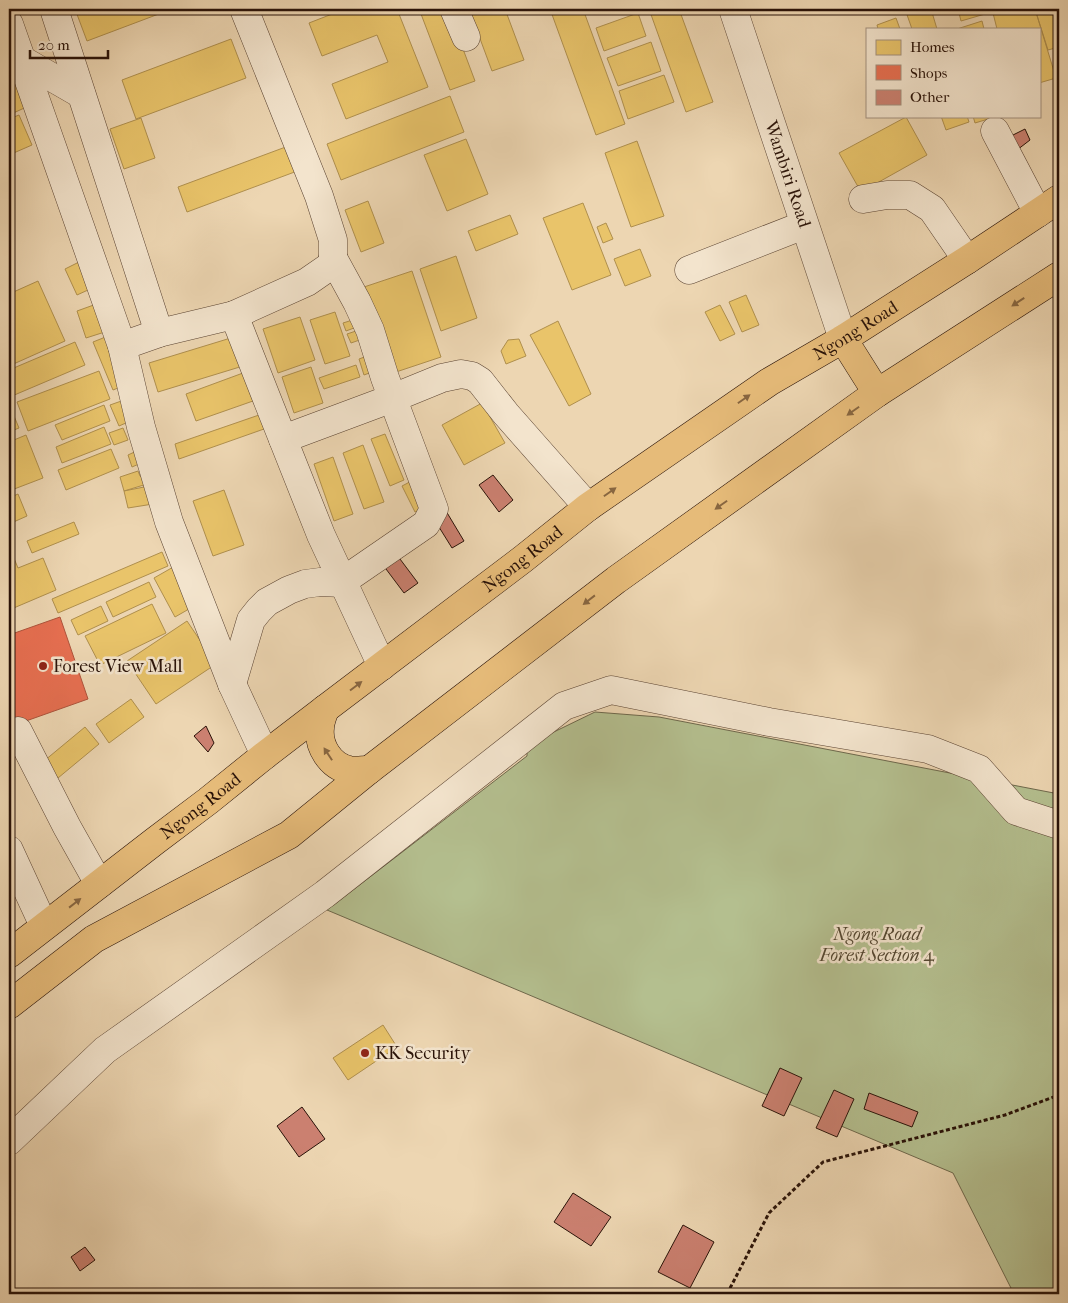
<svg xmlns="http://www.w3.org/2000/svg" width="1068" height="1303" font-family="'IM FELL French Canon',serif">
	<rect width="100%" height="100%" fill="#edd6b2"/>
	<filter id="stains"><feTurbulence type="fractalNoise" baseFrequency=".004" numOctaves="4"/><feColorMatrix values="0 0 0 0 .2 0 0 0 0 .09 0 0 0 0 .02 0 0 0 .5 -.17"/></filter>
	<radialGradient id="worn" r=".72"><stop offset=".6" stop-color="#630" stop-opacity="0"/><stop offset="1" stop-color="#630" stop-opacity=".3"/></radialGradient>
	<path fill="#b4bf8f" stroke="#6e684c" d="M595,712L659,717L1059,794V1294H1014L953,1173L327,910L527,756V745Z"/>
	<path fill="#e9c46a" stroke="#af8f4d" d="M75,9H172L87,41Z
		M345,9H397L428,87L346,119L332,84L388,62L377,35L322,56L309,23Z
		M434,9H448L475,81L450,90L421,14Z
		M469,9H505L524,60L492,71Z
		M550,9H583L625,124L596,135Z
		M649,9H679L713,102L686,112Z
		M905,9H931L937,29H912Z
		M958,9H983L985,14L961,21Z
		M992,9H1035L1056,78L1039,83V29H997Z
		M1035,9H1058L1059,47L1048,50Z
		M638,13L646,36L604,51L596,28Z
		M896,18L900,29H878L877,25Z
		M982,21L984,29H957Z
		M231,39L246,78L136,119L122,80Z
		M651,42L661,71L618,86L607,58Z
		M664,75L674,102L628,119L619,91Z
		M20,76L33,104L9,115V81Z
		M450,96L464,132L341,180L327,144Z
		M19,115L32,145L9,155V119Z
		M941,116H967L969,122L946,130Z
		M973,116H998L975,123Z
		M906,117L927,155L861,192L839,153Z
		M141,118L155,158L124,169L110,129Z
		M466,139L488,194L447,211L424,155Z
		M637,141L664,216L631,227L605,153Z
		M291,145L300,170L187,212L178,187Z
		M368,201L384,243L361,252L345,210Z
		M583,203L611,275L572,290L543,218Z
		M510,215L518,234L476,251L468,231Z
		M606,223L613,239L603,243L597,227Z
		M640,249L651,276L625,286L614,259Z
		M456,256L477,318L441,331L420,269Z
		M87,258L99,285L77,295L65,269Z
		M412,271L441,357L387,375L358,289Z
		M38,281L65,341L9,366V294Z
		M746,295L759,325L742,332L729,302Z
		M102,302L111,330L86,338L77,311Z
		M720,305L735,334L720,341L705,312Z
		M335,312L350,356L325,364L310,320Z
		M300,317L315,360L278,373L263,329Z
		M359,318L362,325L346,331L343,323Z
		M558,321L591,394L569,406L530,335Z
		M365,328L368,337L351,343L347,334Z
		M108,336L128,384L113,390L93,342Z
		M234,337L243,366L158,392L149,363Z
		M519,339L526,356L506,364L501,351L508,340Z
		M75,342L85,365L12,396L9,388V370Z
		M375,353L380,369L364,375L359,359Z
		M356,365L360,377L324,389L319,378Z
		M311,367L323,403L294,413L282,377Z
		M99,371L110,399L28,431L17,402Z
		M243,373L253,401L196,421L186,394Z
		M127,399L135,419L119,426L110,405Z
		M482,403L505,443L464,465L442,425Z
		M9,404L19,428L9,432Z
		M104,405L110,421L62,440L55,425Z
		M259,415L264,429L179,459L175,444Z
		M104,427L111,444L62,463L56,447Z
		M123,428L128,440L114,445L109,433Z
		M385,434L404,480L390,486L371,439Z
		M26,435L43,478L9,491V442Z
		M363,445L384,502L364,509L343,453Z
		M143,448L148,460L132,467L128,455Z
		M111,449L119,468L66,490L58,470Z
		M333,457L353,514L334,521L314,464Z
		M138,471L140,476L146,479L147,484L124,491L120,477Z
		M427,473L439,500L415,512L402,486Z
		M149,486L153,504L128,508L124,491Z
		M224,490L244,545L213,556L193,501Z
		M18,494L27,516L9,524V498Z
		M74,522L79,534L32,553L27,541Z
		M9,546L18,568L43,558L56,590L9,610Z
		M162,552L168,566L58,613L52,599Z
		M175,566L196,605L175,617L154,578Z
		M149,582L156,597L113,617L106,602Z
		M152,604L166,633L100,665L85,636Z
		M101,606L108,621L78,635L71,620Z
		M187,621L216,664L156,704L127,661Z
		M131,699L144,717L109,743L96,724Z
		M85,727L99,744L58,778L44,761Z
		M383,1025L397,1047L348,1080L333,1058Z"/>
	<path fill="#e76f51" stroke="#ae533b" d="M60,617L88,699L9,727V635Z"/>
	<path fill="#cb8070" stroke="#291208" d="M1025,129L1030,140L1017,150L1007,138Z
		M493,475L513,500L499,512L479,485Z
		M446,511L464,541L452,548L434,519Z
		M394,551L418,583L404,593L380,561Z
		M206,726L214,743L208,752L194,736Z
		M780,1068L802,1078L784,1116L762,1106Z
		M834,1090L854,1099L837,1137L816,1128Z
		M869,1093L918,1112L912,1127L864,1109Z
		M302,1107L325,1139L299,1157L277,1126Z
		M573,1193L611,1217L591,1246L554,1222Z
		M683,1225L714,1242L690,1288L658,1272Z
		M85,1247L95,1260L80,1271L71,1257Z"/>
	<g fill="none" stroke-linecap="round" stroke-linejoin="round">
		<defs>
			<g id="minor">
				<path d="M54,9L159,333"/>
				<path d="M454,9L466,37"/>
				<path id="s1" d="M733,9L843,339"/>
				<path d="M9,24L122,346L141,427L169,522L232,684L265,755"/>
				<path d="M22,60L81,94"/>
				<path d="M995,131L1038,213"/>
				<path d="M863,199L887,195H910L932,209L967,260"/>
				<path d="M333,258L357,302L370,330L385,378L434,509L426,524L343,581"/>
				<path d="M689,270L804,225"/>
				<path d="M234,315L307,282L333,264V240L319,196L244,9"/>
				<path d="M122,346L159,333L234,315L265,394L321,535L382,666"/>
				<path d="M283,439L393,398L442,378L461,374L472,376L480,381L506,414L588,507"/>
				<path d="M232,684L251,620L259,610L267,602L289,590L305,584L320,582L343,583"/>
				<path d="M18,731L67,827L99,884"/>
				<path d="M9,850L44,926"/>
				<path d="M9,1141L105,1050L325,894L564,706L611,690L769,722L928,749L979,769L1016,811L1059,825"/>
			</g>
			<g id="major">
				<path d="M843,339L877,393"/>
				<path d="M325,709C323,715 320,722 320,728C318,746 330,766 349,770C355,771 362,770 369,770"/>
				<path id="s2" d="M9,954L155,841L208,801L265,755L325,709L523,559L588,507L769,382L843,339L967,260L1059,199"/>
				<path d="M9,1005L94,939L289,835L369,770L616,580L877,393L1059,276"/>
			</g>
		</defs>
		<use href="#minor" stroke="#5a4332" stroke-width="29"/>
		<use href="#major" stroke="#291208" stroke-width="29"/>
		<path stroke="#291208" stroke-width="3" stroke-dasharray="4 2.5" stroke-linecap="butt" d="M727,1294L769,1213L823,1162L1005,1115L1059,1095"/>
		<use href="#minor" stroke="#f3e4cd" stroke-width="28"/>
		<use href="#major" stroke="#e6bb79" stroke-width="28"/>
	</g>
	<defs><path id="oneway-solid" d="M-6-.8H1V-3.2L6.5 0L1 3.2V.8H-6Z" transform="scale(1.25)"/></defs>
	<g fill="#886640">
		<use href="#oneway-solid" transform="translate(1018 302) rotate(147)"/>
		<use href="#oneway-solid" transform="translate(744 399) rotate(-35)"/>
		<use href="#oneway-solid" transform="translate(853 411) rotate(145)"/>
		<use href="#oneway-solid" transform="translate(610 492) rotate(-35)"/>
		<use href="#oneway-solid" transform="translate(721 505) rotate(145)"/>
		<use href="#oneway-solid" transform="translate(589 600) rotate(142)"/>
		<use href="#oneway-solid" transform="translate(356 686) rotate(-37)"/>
		<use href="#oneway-solid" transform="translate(328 754) rotate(-123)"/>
		<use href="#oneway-solid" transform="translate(75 903) rotate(-38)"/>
	</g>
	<g fill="#8f2418" stroke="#f3e4cd" stroke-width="2">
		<circle cx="43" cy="666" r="5"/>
		<circle cx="365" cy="1053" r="5"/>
	</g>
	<g text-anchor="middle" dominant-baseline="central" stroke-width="5" stroke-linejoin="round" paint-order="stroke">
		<g font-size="18" fill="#291208" stroke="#f3e4cd">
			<text stroke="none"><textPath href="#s1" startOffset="174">Wambiri Road</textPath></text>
			<text stroke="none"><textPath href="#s2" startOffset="1052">Ngong Road</textPath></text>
			<text stroke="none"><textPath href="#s2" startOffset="648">Ngong Road</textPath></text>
			<text stroke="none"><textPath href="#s2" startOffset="242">Ngong Road</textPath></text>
		</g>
		<g font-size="18" fill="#291208" stroke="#f3e4cd" text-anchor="start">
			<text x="53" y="666">Forest View Mall</text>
			<text x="375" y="1053">KK Security</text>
		</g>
		<g font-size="18" font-style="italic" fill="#534630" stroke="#f3e4cd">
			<text x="877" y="934">Ngong Road<tspan x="877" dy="21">Forest Section 4</tspan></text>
		</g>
	</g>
	<rect width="1068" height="1303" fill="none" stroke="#edd6b2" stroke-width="30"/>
	<rect x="10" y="10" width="1048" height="1283" fill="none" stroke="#291208" stroke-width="2.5"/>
	<rect x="15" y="15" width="1038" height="1273" fill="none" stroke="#291208"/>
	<rect x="866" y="28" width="175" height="90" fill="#f3e4cd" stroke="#a2907e"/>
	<rect x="876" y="40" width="25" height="15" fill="#e9c46a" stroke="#a2907e"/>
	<text x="910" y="52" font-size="15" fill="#291208">Homes</text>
	<rect x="876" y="65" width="25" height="15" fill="#e76f51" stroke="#a2907e"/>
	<text x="910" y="78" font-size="15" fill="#291208">Shops</text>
	<rect x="876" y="90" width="25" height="15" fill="#cb8070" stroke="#a2907e"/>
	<text x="910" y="102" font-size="15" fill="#291208">Other</text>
	<path d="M30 50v8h78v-8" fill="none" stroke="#291208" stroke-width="2.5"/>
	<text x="38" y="50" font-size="15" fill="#291208" stroke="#f3e4cd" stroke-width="4" paint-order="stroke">20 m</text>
	<rect width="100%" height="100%" filter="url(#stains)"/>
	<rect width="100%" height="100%" fill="url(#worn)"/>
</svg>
